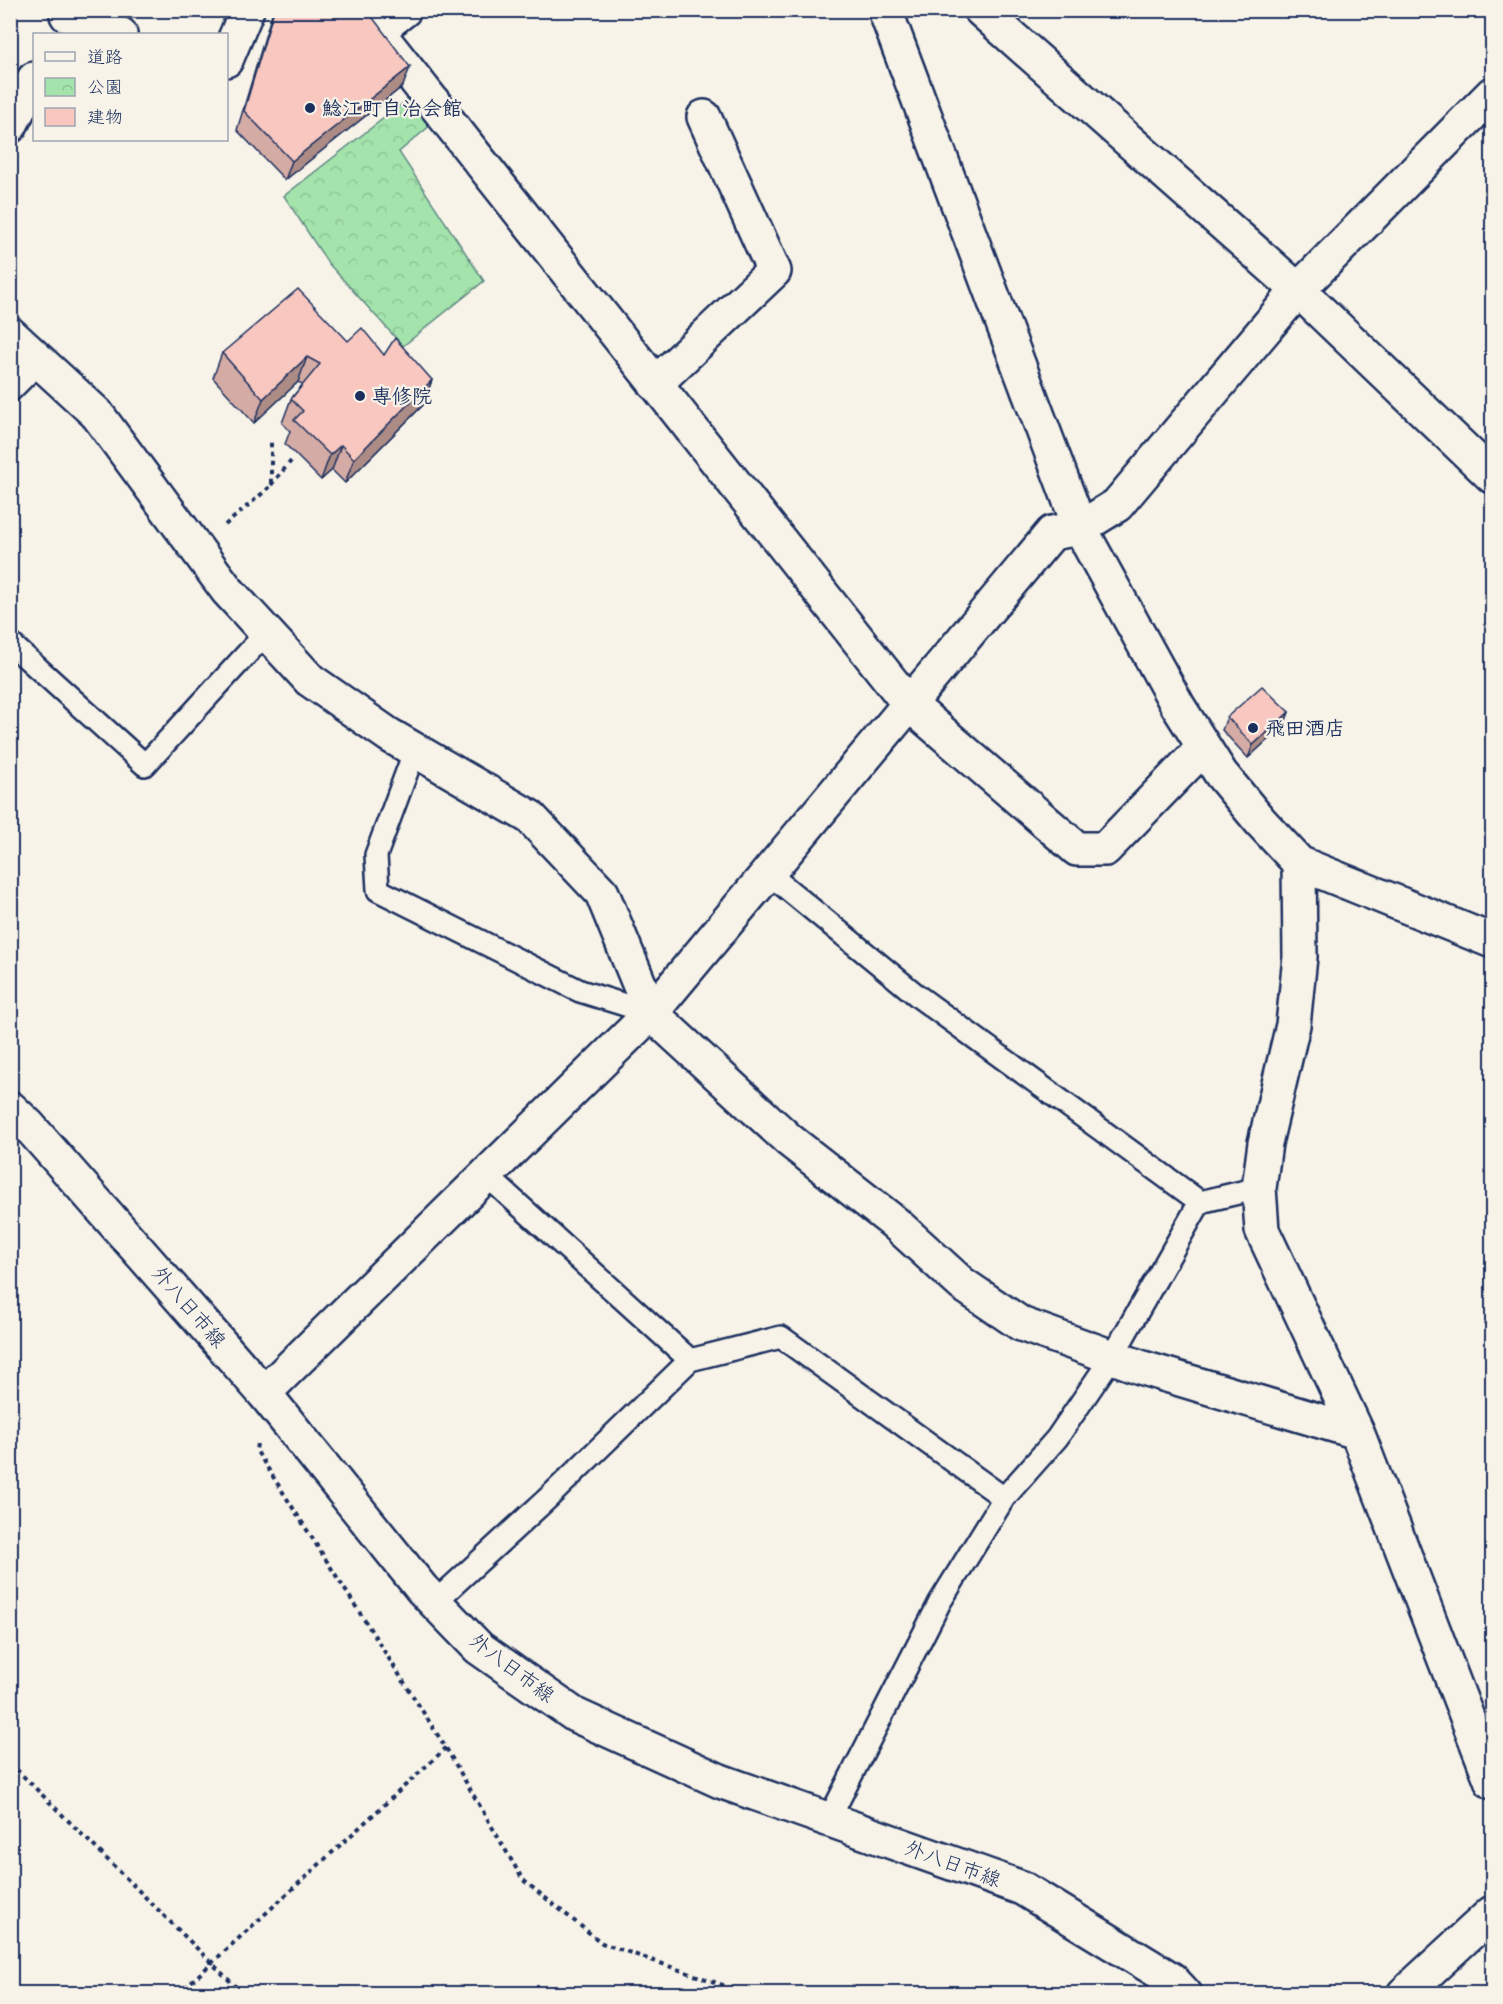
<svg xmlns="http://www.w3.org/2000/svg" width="1503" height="2004" font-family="'Comic Neue','Klee One',sans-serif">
	<defs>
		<pattern id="park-crowns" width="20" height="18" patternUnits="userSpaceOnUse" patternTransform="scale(1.5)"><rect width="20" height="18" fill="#a4e3ab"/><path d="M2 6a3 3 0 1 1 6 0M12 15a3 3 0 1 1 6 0" fill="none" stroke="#8dc396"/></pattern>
	</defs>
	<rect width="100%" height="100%" fill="#f7f3e8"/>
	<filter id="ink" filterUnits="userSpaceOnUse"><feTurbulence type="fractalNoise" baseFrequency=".0167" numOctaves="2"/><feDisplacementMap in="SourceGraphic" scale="12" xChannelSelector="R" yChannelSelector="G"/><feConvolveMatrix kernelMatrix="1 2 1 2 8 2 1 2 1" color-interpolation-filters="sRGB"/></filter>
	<g filter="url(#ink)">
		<path fill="url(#park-crowns)" stroke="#608984" stroke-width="1.5" d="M407,100L432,124L399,152L484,281L403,346L328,263L284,196Z"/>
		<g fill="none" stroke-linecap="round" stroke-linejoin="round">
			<defs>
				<path id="lane" d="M10,391L40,361
					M10,643L145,765L266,633
					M415,750L376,855L378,890L580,991L651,1013
					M768,873L919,997L1200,1202
					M486,1175L690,1360L781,1337L1004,1498
					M435,1602L548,1498L690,1360
					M829,1819L940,1602L1004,1498L1057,1438L1112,1357L1200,1202L1259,1188"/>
				<path id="street" d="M354,10L365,16L909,704L1077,849H1105L1204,747
					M885,10L1080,528L1178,706L1221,774L1260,821L1299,863L1492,941
					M981,10L1298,290L1492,476
					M67,15L120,34
					M377,31L404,10
					M226,60L247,10
					M10,126L34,79
					M10,334L97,414L227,590L310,680L389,735L530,817L602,893L651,1013L789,1140L895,1223L962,1284L1021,1324L1143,1368L1357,1432
					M655,384L774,271L704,117
					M1299,863L1300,957L1293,1025L1265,1143L1259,1188L1262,1230L1357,1432L1492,1782
					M264,1393L651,1013L1052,533L1080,528L1117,505L1298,290L1492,94
					M1404,1994L1492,1913"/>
				<path id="secondary" d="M10,1108L28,1125L264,1393L422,1589L479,1648L575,1715L720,1781L1022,1888L1171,1979L1185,1994"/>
			</defs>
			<use href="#lane" stroke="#1b2f5e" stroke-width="26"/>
			<use href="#street" stroke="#1b2f5e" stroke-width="38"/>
			<use href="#secondary" stroke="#1b2f5e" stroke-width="38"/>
			<path stroke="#1b2f5e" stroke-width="4" stroke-dasharray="4.5 4.5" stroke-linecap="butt" d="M271,485L291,461
				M225,525L271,486V439
				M257,1444L256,1450L446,1748L523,1880L602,1943L749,1994
				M10,1763L243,1994
				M178,1994L446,1748"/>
			<use href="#lane" stroke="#f7f3e8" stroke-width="21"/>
			<use href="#street" stroke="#f7f3e8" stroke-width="33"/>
			<use href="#secondary" stroke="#f7f3e8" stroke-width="33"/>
		</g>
		<path fill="#d5aca5" stroke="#1b2f5e" stroke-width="1.5" d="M273,10H367L403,86L285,180L237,130Z
			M348,341L384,355L432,380L423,405L345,483L332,470L321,480L285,444L290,431L282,423L291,399L303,384L298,382L254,423L213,378L222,353Z
			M1289,712L1284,725L1248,758L1222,730L1227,717Z"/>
		<path fill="#ae8c86" stroke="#1b2f5e" stroke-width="1.5" d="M410,67L403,86L285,180L292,161Z
			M307,357L298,382L254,423L263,399Z
			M432,380L423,405L345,483L354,459Z
			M341,445L332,470L321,480L330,455Z
			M1289,712L1284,725L1248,758L1253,745Z"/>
		<path fill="#f8c8c0" stroke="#1b2f5e" stroke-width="1.5" d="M274,10H367L410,67L292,161L244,111Z
			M298,289L348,341L362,328L384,355L395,338L432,380L354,459L341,445L330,455L294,420L303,411L291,399L320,364L307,357L263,399L222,353Z
			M1262,686L1289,712L1253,745L1227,717Z"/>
	</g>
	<g fill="#1b2f5e" stroke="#f7f3e8" stroke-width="2">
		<circle cx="310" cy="108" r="6"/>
		<circle cx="360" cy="396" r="6"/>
		<circle cx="1253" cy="728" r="6"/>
	</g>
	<g text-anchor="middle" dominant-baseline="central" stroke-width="4.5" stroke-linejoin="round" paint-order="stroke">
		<g font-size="20" font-weight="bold" fill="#1b2f5e" stroke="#f7f3e8" text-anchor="start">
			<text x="322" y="108">鯰江町自治会館</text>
			<text x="372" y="396">専修院</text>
			<text x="1265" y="728">飛田酒店</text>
		</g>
		<g font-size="20" fill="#1b2f5e" stroke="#f7f3e8">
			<text transform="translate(189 1307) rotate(49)">外八日市線</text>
			<text transform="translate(512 1668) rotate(37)">外八日市線</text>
			<text transform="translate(953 1864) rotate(20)">外八日市線</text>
		</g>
	</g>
	<rect width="1503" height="2004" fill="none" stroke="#f7f3e8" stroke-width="36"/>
	<rect x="18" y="18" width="1467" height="1968" fill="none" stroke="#1b2f5e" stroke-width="2" filter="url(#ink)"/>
	<rect x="33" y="33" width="195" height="108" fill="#f7f3e8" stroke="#9fa5b1" stroke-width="1.5"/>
	<rect x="45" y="52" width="30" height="9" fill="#f7f3e8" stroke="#9fa5b1" stroke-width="1.5"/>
	<text x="87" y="63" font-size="18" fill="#1b2f5e">道路</text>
	<rect x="45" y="78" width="30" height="18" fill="url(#park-crowns)" stroke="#9fa5b1" stroke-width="1.5"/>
	<text x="87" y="93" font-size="18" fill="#1b2f5e">公園</text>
	<rect x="45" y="108" width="30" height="18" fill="#f8c8c0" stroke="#9fa5b1" stroke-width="1.5"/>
	<text x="87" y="123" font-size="18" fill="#1b2f5e">建物</text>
</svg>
